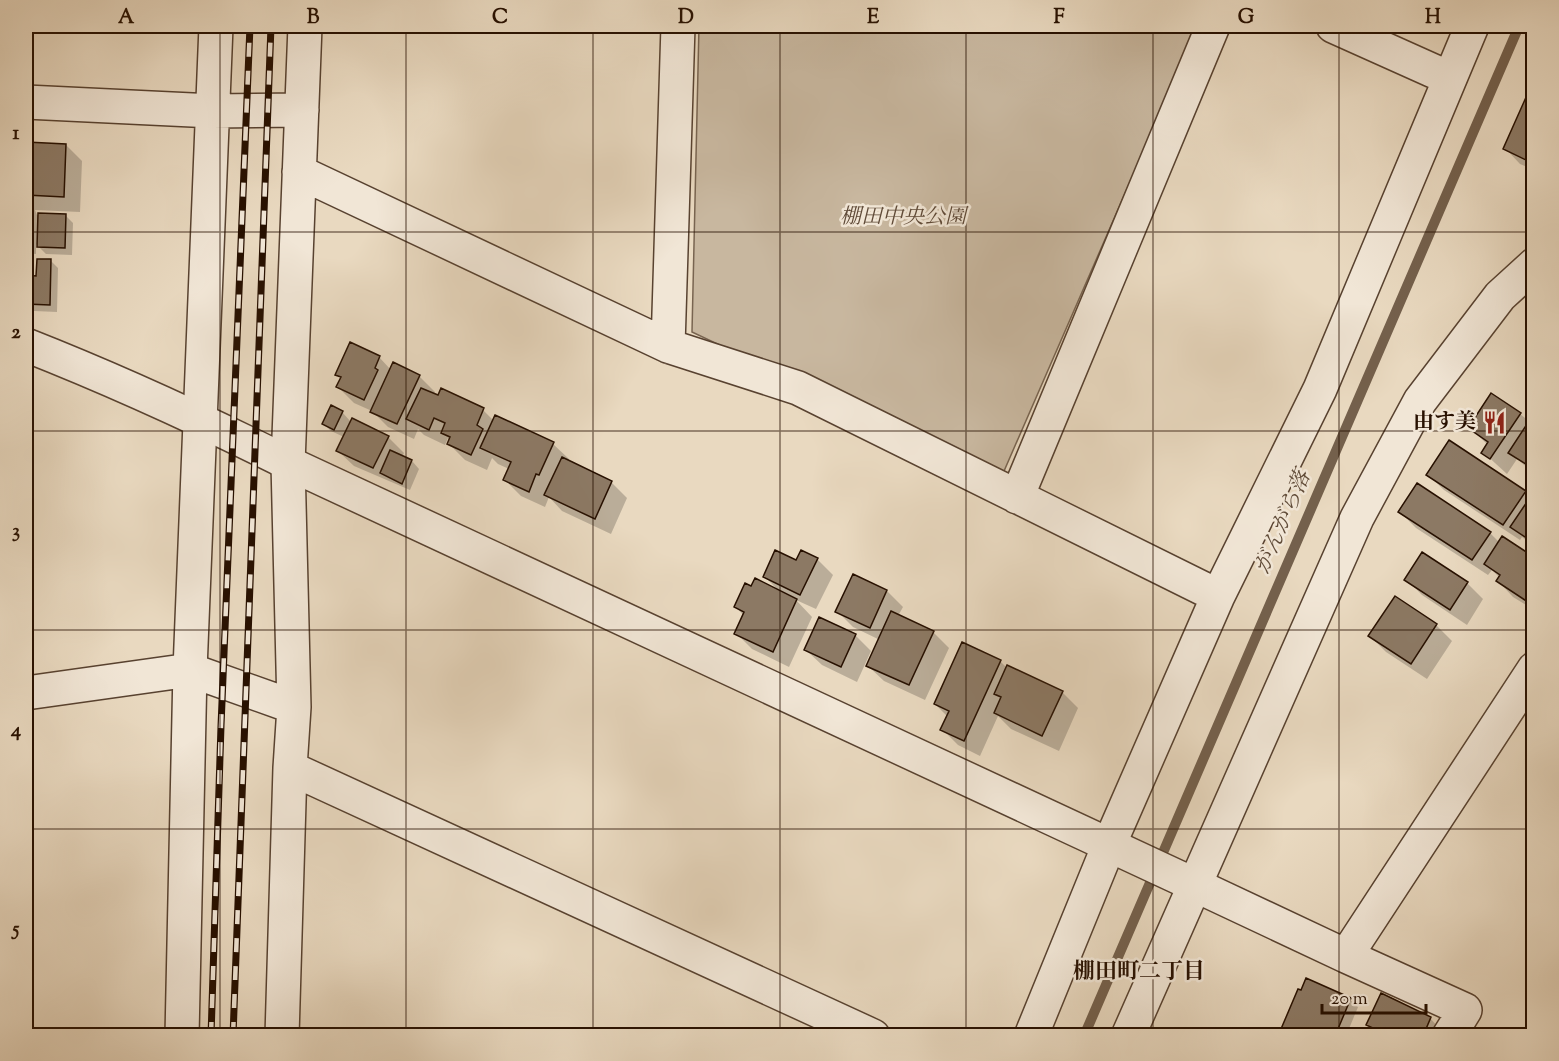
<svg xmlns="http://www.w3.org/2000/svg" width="1559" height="1061" font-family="'Sorts Mill Goudy','Noto Serif JP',serif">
	<rect width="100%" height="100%" fill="#e9d9c0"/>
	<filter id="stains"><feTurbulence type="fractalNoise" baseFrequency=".00333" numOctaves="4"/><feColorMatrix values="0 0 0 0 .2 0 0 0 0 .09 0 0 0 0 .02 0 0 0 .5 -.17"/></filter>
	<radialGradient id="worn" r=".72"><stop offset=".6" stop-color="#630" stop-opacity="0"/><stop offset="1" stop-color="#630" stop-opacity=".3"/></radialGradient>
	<path fill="#c8b79f" stroke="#786450" stroke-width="1.5" d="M699,26H1198L1001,478L692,332Z"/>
	<path fill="#0003" d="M1534,99V170L1520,164L1505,148Z
		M26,143L66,145L82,161L80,212L35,210L37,215H65L73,223L72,255L46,254L36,244V254L26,253Z
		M51,261L58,268L57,312L34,311L26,304L38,277Z
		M379,357L391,370L419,376L435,392L434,395L483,410L494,421L553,444L569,459L568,462L611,482L627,498L611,534L562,511L549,497L545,507L521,496L505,480L509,469L498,464L492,458L487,470L465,460L449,444L450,441L448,438L445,445L424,435L418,429L414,439L388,427L372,411L354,403L338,387L342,379L337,374Z
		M342,412L351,422L388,437L404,453L402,457L412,461L419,469L410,490L354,466L338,451L344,437L331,431L324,424Z
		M1520,414L1534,425V473L1517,459L1507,474L1483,452L1488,445L1470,428Z
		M1428,475L1525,492L1531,498L1534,495V547L1522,537L1520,540L1444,490Z
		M1400,512L1490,533L1500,543L1534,559V610L1513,597L1498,581L1500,578L1492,570L1488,575L1416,528Z
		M801,552L817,559L833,575L816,609L796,600L812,617L789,667L752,649L736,633L744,616L736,607L752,588L779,591L765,577L797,562Z
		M1423,554L1467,583L1483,599L1467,625L1422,595L1406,579Z
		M853,576L887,591L903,607L898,616L933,632L949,648L925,700L884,681L868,666L880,640L853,627L837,611Z
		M1436,625L1452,641L1427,679L1386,652L1370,636Z
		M855,635L871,651L857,682L822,665L806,650Z
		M1000,661L1007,668L1062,692L1078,708L1059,751L1011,729L998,716L980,756L958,745L942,729L948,717L935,704Z
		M1350,1000L1358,1007L1346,1036H1279Z
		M1430,1018L1446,1036H1379L1368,1024Z"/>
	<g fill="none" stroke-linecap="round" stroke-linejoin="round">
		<path stroke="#74604c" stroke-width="10" d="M1084,1036L1519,26"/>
	</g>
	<path fill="#8c7964" stroke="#271000" stroke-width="1.5" d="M1527,95L1534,97V144L1526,160L1503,149Z
		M26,142L66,144L64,197L26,195Z
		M26,204H30L29,247L26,246Z
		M38,213L66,214L65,248L37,247Z
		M37,259H51L50,305L26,304V275L36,276Z
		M350,342L380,356L375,368L378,370L364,400L336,387L341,377L335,375Z
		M393,362L420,375L397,424L370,412Z
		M421,388L438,395L441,388L484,408L477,425L483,429L471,455L447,444L450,437L441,433L445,423L434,418L429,430L406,419Z
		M1491,393L1521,413L1490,459L1481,453L1488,442L1468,428Z
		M331,405L343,411L334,430L322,424Z
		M495,415L554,442L539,475L536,474L529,492L503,480L511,462L480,448Z
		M352,418L389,436L373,468L336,451Z
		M1529,421L1534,424V469L1508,453Z
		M1449,440L1526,491L1503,525L1426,475Z
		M390,450L412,460L402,484L380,473Z
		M562,457L612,481L595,519L544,495Z
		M1417,483L1491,532L1472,560L1398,512Z
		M1533,493H1534V543L1510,527Z
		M1502,536L1534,557V606L1496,581L1500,575L1484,564Z
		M775,550L796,560L801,550L818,558L800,595L763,577Z
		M1422,552L1468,582L1450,610L1404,580Z
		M853,574L887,590L870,628L835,612Z
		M755,578L797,599L773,652L734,634L744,612L734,607L745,583L751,586Z
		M1395,596L1437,624L1411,664L1368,636Z
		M891,611L934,631L909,685L866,666Z
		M819,617L856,634L841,667L804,650Z
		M962,642L1001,660L964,741L940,730L949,711L934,704Z
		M1007,665L1063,691L1042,736L994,713L1001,697L994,694Z
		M1306,978L1351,998L1335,1036H1278L1298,989L1301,990Z
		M1381,993L1431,1017L1423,1036H1404L1387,1028L1384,1033L1366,1025Z"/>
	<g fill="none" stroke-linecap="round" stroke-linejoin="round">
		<defs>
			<path id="minor" d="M1333,26L1449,78
				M26,102L213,111L302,110
				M299,172L668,346L798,388L1218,596
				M668,346L678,26
				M1017,497L1213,26
				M26,693L190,670L294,707
				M290,768L873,1036
				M1195,885L1346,956L1534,669
				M1346,956L1465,1010L1449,1036
				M182,1036L190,670L216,26
				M282,1036L290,768L294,707L288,463L305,26
				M1031,1036L1109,845L1218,596L1320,389L1472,26"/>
			<path id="tertiary" d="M26,345C115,380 202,420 288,463L1195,885
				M1128,1036L1357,518L1420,401L1500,296L1534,265"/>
		</defs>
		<use href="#minor" stroke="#584230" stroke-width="36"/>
		<use href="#tertiary" stroke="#584230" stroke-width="36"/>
		<use href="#minor" stroke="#f1e6d6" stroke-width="33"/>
		<use href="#tertiary" stroke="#f1e6d6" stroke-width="33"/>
		<defs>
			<path id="rail" d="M211,1036L221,726L250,26
				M233,1036L271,26"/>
		</defs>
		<use href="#rail" stroke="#271000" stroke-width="7"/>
		<use href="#rail" stroke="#f1e6d6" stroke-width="4.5" stroke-dasharray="14" stroke-linecap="butt"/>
	</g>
	<path fill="none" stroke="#271000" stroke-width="1.5" stroke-opacity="0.55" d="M220,26V1036M406,26V1036M593,26V1036M780,26V1036M966,26V1036M1153,26V1036M1339,26V1036M26,232H1534M26,431H1534M26,630H1534M26,829H1534"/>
	<defs>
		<symbol id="restaurant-bare" viewBox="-9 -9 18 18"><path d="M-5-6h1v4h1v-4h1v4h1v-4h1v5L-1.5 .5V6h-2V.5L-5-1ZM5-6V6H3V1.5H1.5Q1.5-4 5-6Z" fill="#8f2418" stroke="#f1e6d6" stroke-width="2.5" paint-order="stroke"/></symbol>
	</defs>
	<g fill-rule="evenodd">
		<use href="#restaurant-bare" x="1478" y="406" width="33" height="33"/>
	</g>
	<g text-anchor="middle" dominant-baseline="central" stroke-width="5" stroke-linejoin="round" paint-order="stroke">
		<g font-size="21" font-style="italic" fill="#5f4a38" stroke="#f1e6d6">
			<text x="903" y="218">棚田中央公園</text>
		</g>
		<g font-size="21" font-weight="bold" fill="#271000" stroke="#f1e6d6" text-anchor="end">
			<text x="1476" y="423">由す美</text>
		</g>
		<g font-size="22" font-style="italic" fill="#614c39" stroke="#f1e6d6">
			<text transform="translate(1284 523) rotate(-67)">がんがら落</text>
		</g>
		<g font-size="22" font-weight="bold" fill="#271000" stroke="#f1e6d6">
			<text x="1139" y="973">棚田町二丁目</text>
		</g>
	</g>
	<rect width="1559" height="1061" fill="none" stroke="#e9d9c0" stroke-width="66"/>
	<path d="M1322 1004v9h104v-9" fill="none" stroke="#271000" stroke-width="3"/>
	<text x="1331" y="1004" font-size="18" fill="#271000" stroke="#f1e6d6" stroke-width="4.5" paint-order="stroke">20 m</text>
	<rect x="33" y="33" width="1493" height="995" fill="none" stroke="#271000" stroke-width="2"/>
	<g font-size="20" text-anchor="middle" font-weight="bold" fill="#271000">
		<text x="126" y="23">A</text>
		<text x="313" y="23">B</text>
		<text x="500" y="23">C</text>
		<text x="686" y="23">D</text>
		<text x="873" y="23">E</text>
		<text x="1059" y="23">F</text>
		<text x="1246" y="23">G</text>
		<text x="1433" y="23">H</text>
		<text x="16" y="139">1</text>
		<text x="16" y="338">2</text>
		<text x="16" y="537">3</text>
		<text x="16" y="736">4</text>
		<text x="16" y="935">5</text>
	</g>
	<rect width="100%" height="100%" filter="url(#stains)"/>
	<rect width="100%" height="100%" fill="url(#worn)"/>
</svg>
